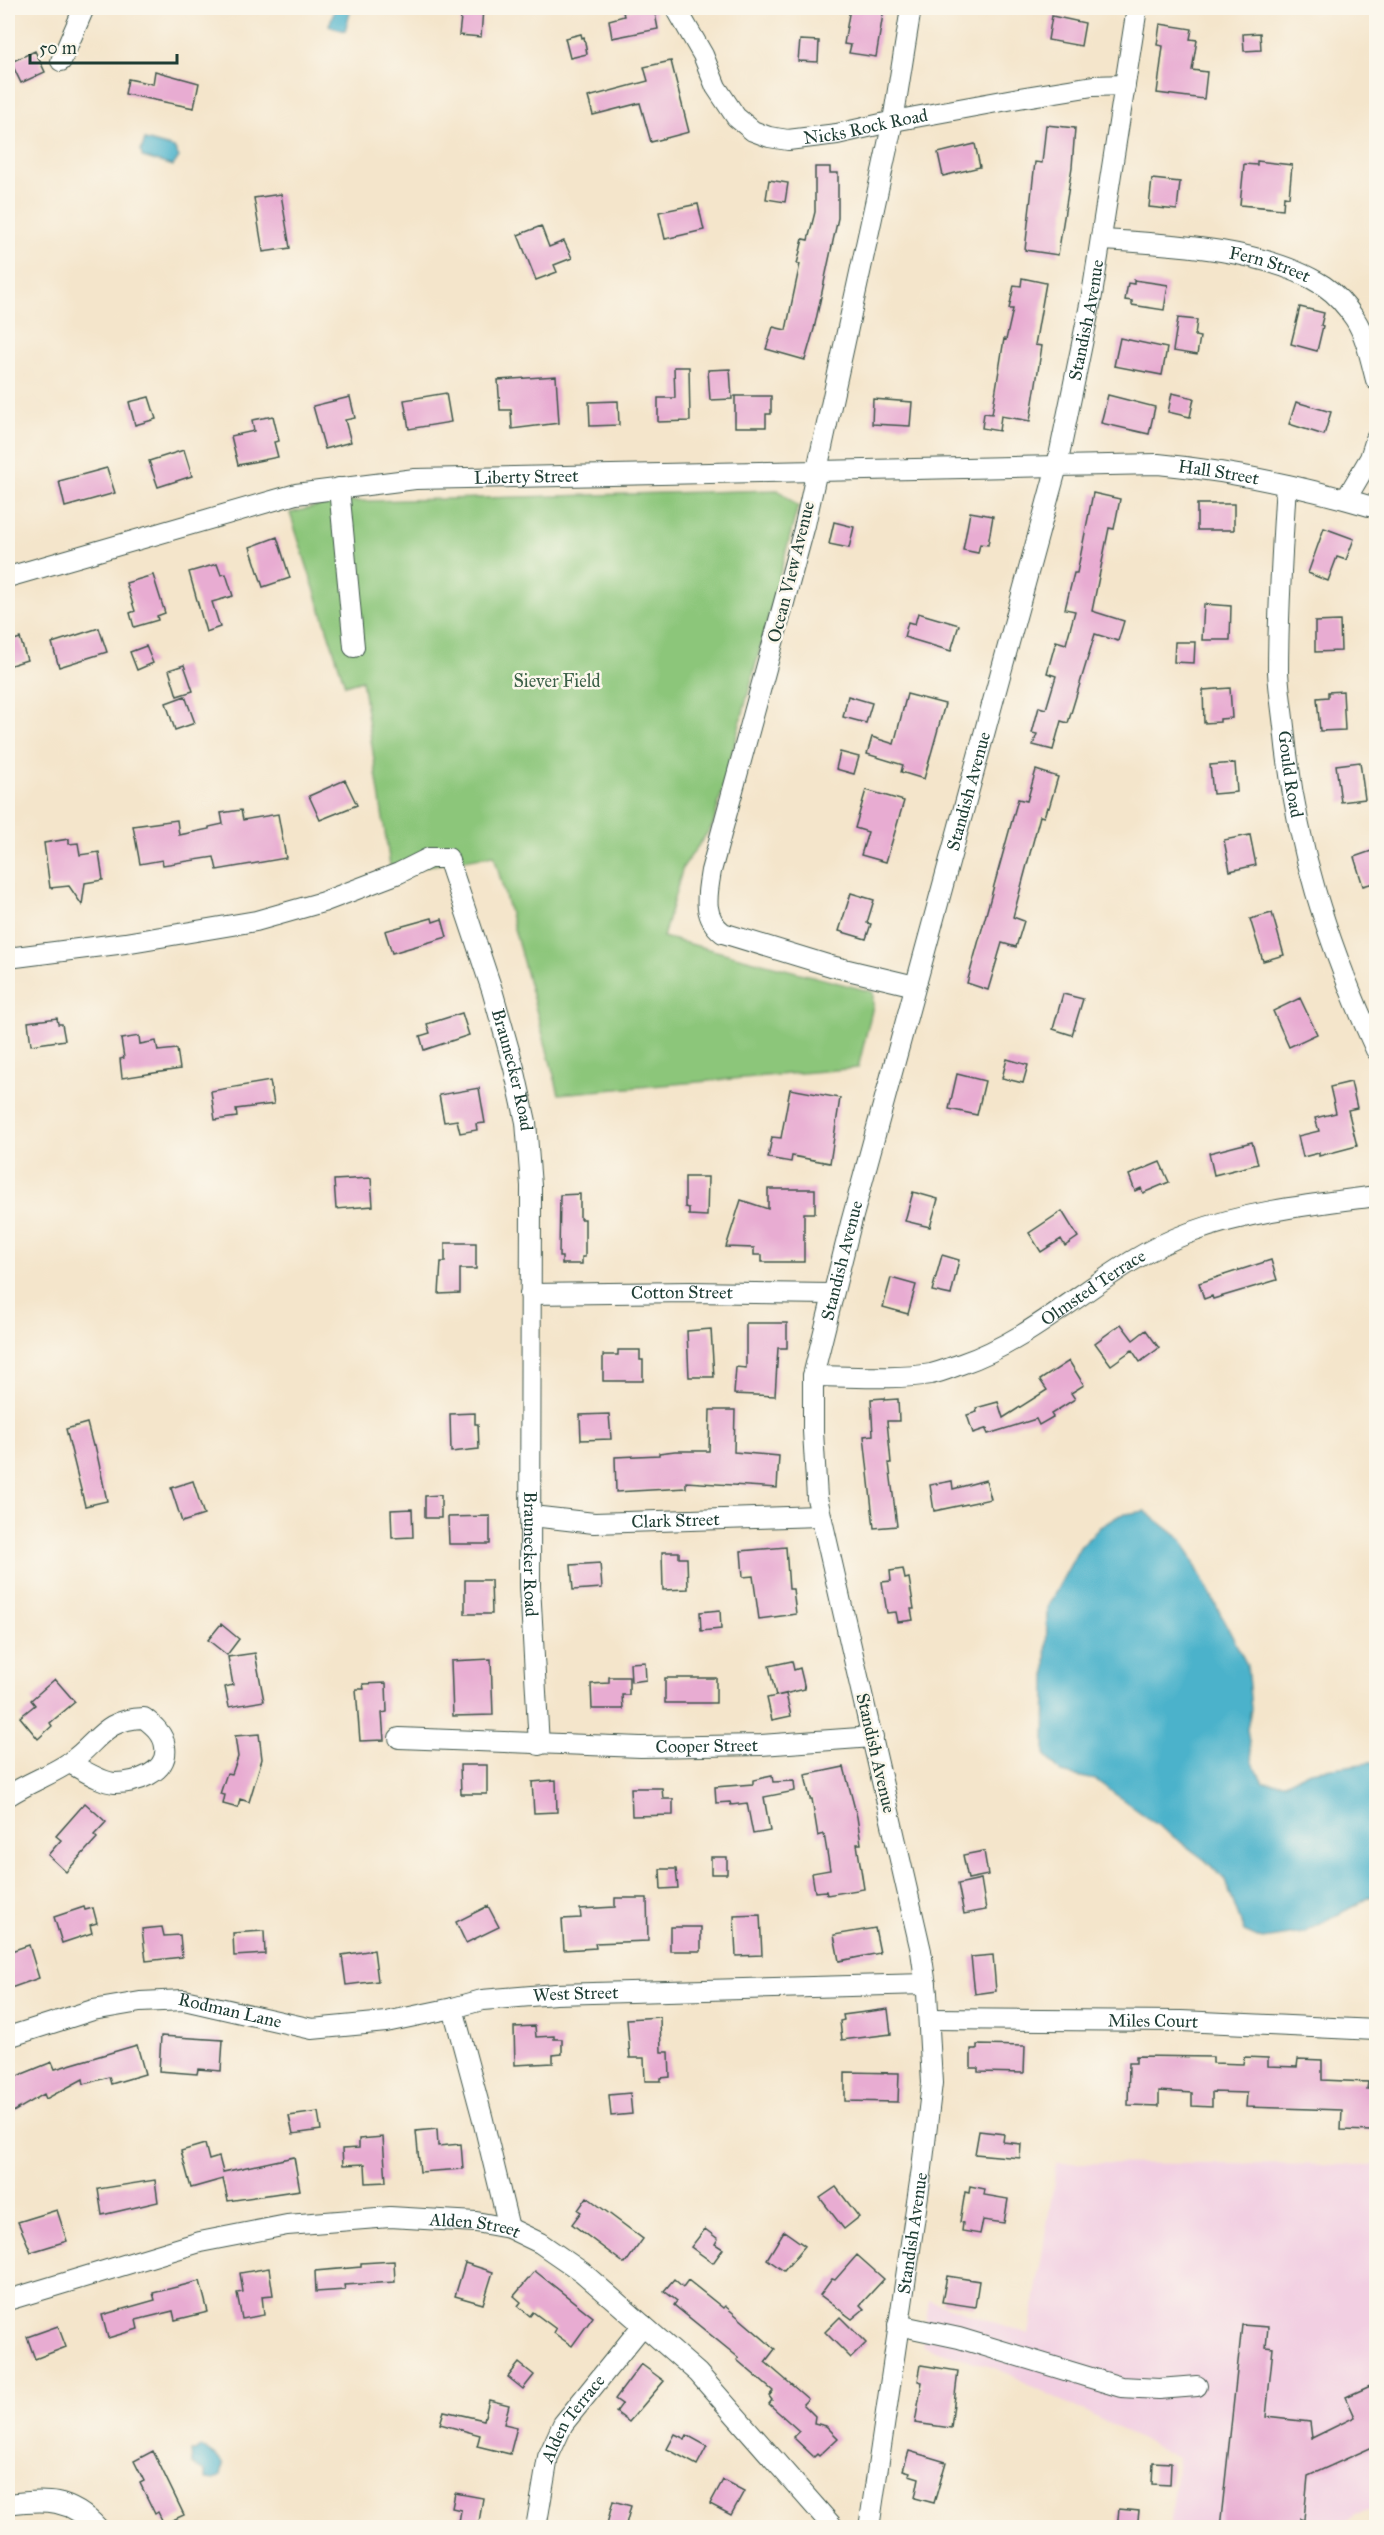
<svg xmlns="http://www.w3.org/2000/svg" width="1384" height="2535" font-family="'IM FELL Great Primer',serif">
	<rect width="100%" height="100%" fill="#fbf7ec"/>
	<filter id="ink" filterUnits="userSpaceOnUse"><feTurbulence type="fractalNoise" baseFrequency=".0167" numOctaves="2"/><feDisplacementMap in="SourceGraphic" scale="12" xChannelSelector="R" yChannelSelector="G"/><feConvolveMatrix kernelMatrix="1 2 1 2 8 2 1 2 1" color-interpolation-filters="sRGB"/></filter>
	<filter id="wash" filterUnits="userSpaceOnUse"><feTurbulence type="fractalNoise" baseFrequency=".008" numOctaves="4" result="noise"/><feDisplacementMap in="SourceGraphic" scale="24" xChannelSelector="R" yChannelSelector="G"/><feGaussianBlur stdDeviation="1.35" result="paint"/><feColorMatrix in="noise" values="0 0 0 0 0 0 0 0 0 0 0 0 0 0 0 0 0 1.4 0 .05"/><feComposite in="paint" operator="in"/></filter>
	<g filter="url(#wash)">
		<rect width="100%" height="100%" fill="#f4e5cb"/>
		<path fill="#f2cfe2" d="M1057,2163L1376,2165V2508L1355,2514L1340,2527H1170L1178,2458L998,2369L922,2346L929,2300L1029,2334Z"/>
		<path fill="#8cc67a" stroke="#568257" stroke-width="1.5" d="M778,490L798,506L713,825L683,867L663,937L873,992V1006L858,1068L559,1094L494,855L391,872L362,680L345,685L290,513L334,502Z"/>
		<path fill="#4cb2cb" stroke="#367880" stroke-width="1.5" d="M335,8H356L355,10L351,9L345,31L329,26Z
			M145,140L174,148L179,157L173,166L142,157L141,150Z
			M1145,1511L1182,1540L1247,1665L1251,1709L1247,1729L1252,1762L1263,1782L1285,1783L1310,1771L1376,1762V1894L1304,1933L1262,1939L1244,1931L1225,1880L1205,1860L1096,1780L1061,1773L1045,1754L1047,1608L1080,1547L1100,1527L1120,1515Z
			M201,2447L217,2457L223,2465L221,2475C215,2479 211,2481 205,2478V2471L192,2464L191,2452H195Z"/>
		<g id="blocks">
			<path fill="#e8acd2" d="M462,8H483L481,37L459,35Z
				M643,8H654L658,29L612,38L609,20L624,16L623,12Z
				M850,8H884L876,57L849,53L851,45L844,44Z
				M1052,16L1085,23L1081,46L1048,40Z
				M1160,24L1192,29L1190,39L1197,40L1192,70L1207,72L1204,99L1157,93L1163,46L1157,45Z
				M1260,33L1261,50L1244,51L1243,34Z
				M581,34L582,38L584,37L587,54L570,58L565,38Z
				M800,40L819,41L818,62L798,61Z
				M35,51L45,72L21,83L11,62Z
				M671,61L689,132L651,142L640,103L593,115L588,97L648,81L644,67Z
				M155,71L199,83L194,108L125,94L128,79L153,84Z
				M1046,125L1075,128L1072,167L1058,255L1025,250L1035,162L1042,163Z
				M975,144L980,167L943,176L938,153Z
				M1257,161L1292,165L1289,197L1284,196L1283,209L1240,205L1244,164L1257,165Z
				M815,167H830V173H838V218L814,329L805,360L766,349L773,327L786,330L800,264H797L803,239L808,240L815,212Z
				M1152,179L1180,182L1177,210L1149,207Z
				M769,180L788,183L785,202L766,199Z
				M281,194L290,248L263,252L254,198Z
				M698,204L704,230L665,239L659,212Z
				M541,226L549,247L564,241L572,258L554,265L557,272L536,280L518,235Z
				M1022,278L1046,283L1035,345L1042,346L1030,421L1001,416L999,431L982,428L984,413L992,414L1004,339L1006,340L1013,309H1009L1014,285L1021,286Z
				M1134,280L1168,285L1164,310L1132,305V301L1125,300L1128,283L1134,284Z
				M1300,307L1324,313L1321,325L1323,326L1317,351L1291,344Z
				M1178,318L1197,320L1195,336L1200,337L1197,355L1173,351Z
				M1120,338L1167,348L1162,375L1114,366Z
				M674,367H689L690,421L658,422V398H675Z
				M730,369L732,399L710,400L708,370Z
				M556,376L559,423L512,429L511,410H500L498,380Z
				M446,393L451,422L409,429L404,400Z
				M1172,393L1194,398L1190,417L1168,412Z
				M1108,395L1155,407L1149,434L1101,423Z
				M735,396H771V414H766V427H735Z
				M149,397L156,419L135,425L129,402Z
				M350,397L355,418L345,420L351,442L325,449L313,406Z
				M873,399L912,402L910,426L872,424Z
				M618,401L619,425L590,426L589,402Z
				M1296,402L1331,412L1324,435L1289,424Z
				M273,416L279,441L274,442L278,457L238,465L231,436L254,431L252,420Z
				M184,450L192,476L158,487L149,461Z
				M107,468L115,493L65,507L59,481Z
				M1093,493L1120,499L1114,529L1109,528L1092,611L1124,621L1118,641L1095,634L1068,723L1061,721L1053,750L1033,745L1037,734L1032,733L1039,707L1046,709L1056,676L1047,673L1056,641L1066,644L1075,611L1065,609L1074,573H1077Z
				M1197,504H1234V530H1197Z
				M970,512L993,516L988,545L980,544L978,553L963,550Z
				M834,522L854,527L849,548L829,544Z
				M1324,528L1354,539L1346,560L1337,557L1328,581L1308,573Z
				M277,537L290,578L263,587L250,547Z
				M217,564L221,575L226,574L233,596L212,602L220,627L206,632L189,572Z
				M153,575L165,613L157,616L158,620L134,627L130,613L135,611L126,583Z
				M1204,604L1231,606L1230,640H1202Z
				M918,613L959,625L951,651L904,637L908,622L915,624Z
				M1340,621L1341,651L1315,652V622Z
				M99,628L107,652L59,667L52,643Z
				M20,638L27,660L8,666V642Z
				M1175,642H1195L1194,663L1174,662Z
				M146,646L153,663L137,670L130,652Z
				M184,665L193,691L177,696L169,670Z
				M1230,688L1232,718L1220,719V722L1204,723L1203,690Z
				M1343,691L1345,730L1320,731L1317,698L1328,697V692Z
				M907,694L945,704L924,779L901,772L903,765L867,754L872,737L894,744Z
				M185,696L195,723L175,730L166,703Z
				M848,696L872,703L866,723L843,717Z
				M840,752L859,757L854,774L836,769Z
				M1360,762L1365,799L1341,802L1336,765Z
				M1235,763L1237,792L1213,794L1210,765Z
				M1036,770L1058,777L1049,808L1047,807L1044,817L1040,816L1013,917L1024,921L1016,947L1002,943L988,990L967,983L1018,799L1027,801Z
				M345,780L357,805L320,820L309,796Z
				M866,790L904,801L886,862L861,855L868,832L855,828Z
				M241,810L243,820L278,814L286,858L217,870L214,857L163,865L162,860L140,864L133,826L177,820L179,835L209,829V827L223,824L221,813Z
				M1250,835L1256,865L1230,871L1224,840Z
				M69,839V844L78,843L80,855L99,852L103,880L85,883L82,905L69,886L50,888L44,843Z
				M1377,849V882L1363,886L1354,857Z
				M851,893L874,900L867,923L871,924L866,939L839,931Z
				M1272,913L1284,955L1263,961L1250,919Z
				M432,918L433,922L442,919L447,937L392,953L385,931Z
				M1063,994L1083,999L1072,1035L1053,1029Z
				M1300,998L1317,1034L1289,1047L1273,1011Z
				M462,1013L469,1035L424,1050L420,1036L430,1033L427,1024Z
				M57,1018L58,1024H62L65,1040L31,1045L28,1022Z
				M139,1036L140,1044L156,1041L158,1051L177,1049L180,1069L122,1078L120,1059L124,1058L121,1039Z
				M1007,1059L1028,1065L1023,1083L1002,1078Z
				M957,1074L985,1081L977,1115L949,1109Z
				M270,1081L274,1104L236,1109L237,1117L215,1120L211,1091Z
				M1351,1082L1357,1108L1348,1110L1357,1146L1319,1156V1153L1303,1157L1298,1136L1319,1131L1315,1118L1336,1113L1330,1087Z
				M479,1088L485,1123L476,1124L477,1130L460,1133L457,1120L444,1122L439,1095Z
				M790,1089L840,1098L830,1163L792,1156L791,1162L768,1158L772,1137L781,1138Z
				M1252,1142L1258,1164L1214,1175L1209,1153Z
				M1160,1162L1169,1182L1143,1193L1141,1188L1135,1191L1129,1175Z
				M685,1177H708L707,1216L689,1215V1208L685,1207Z
				M371,1178L373,1206L336,1209L334,1180Z
				M768,1189H815V1213H804V1262H762V1255H754V1248L726,1247L741,1200L768,1209Z
				M913,1192L938,1199L930,1227L905,1221Z
				M580,1194V1219H585V1257H582V1264H562V1257H559L560,1195Z
				M1062,1211L1078,1237L1065,1246L1061,1239L1041,1252L1029,1233Z
				M445,1243H476V1269H460V1293L439,1294L441,1262H445Z
				M942,1255L959,1260L951,1295L932,1291Z
				M1271,1260L1277,1280L1213,1299L1212,1296L1204,1299L1199,1283Z
				M891,1278L916,1285L908,1314L883,1307Z
				M746,1323H787V1348H778L775,1396L734,1394L736,1367L746,1368Z
				M1121,1324L1133,1340L1146,1330L1159,1348L1140,1362L1132,1350L1111,1365L1095,1343Z
				M711,1329L714,1377H689L687,1331Z
				M618,1350H640V1360H643V1381H603V1355H618Z
				M1069,1361L1084,1385L1071,1393L1075,1399L1051,1414L1053,1417L1039,1425L1036,1419L988,1434L986,1430L988,1428L973,1433L967,1415L977,1412L976,1408L998,1402L1003,1418L1047,1390L1040,1380Z
				M884,1398V1400L898,1399L899,1421H887L891,1463H889L897,1526L874,1528L864,1436L873,1435L871,1399Z
				M710,1410H735L734,1452L779,1456L777,1488L686,1482V1488L616,1492L615,1457L659,1455V1453L675,1451H709Z
				M475,1413V1424H478L479,1449L451,1452L450,1414Z
				M609,1414L611,1439L581,1440L580,1415Z
				M87,1423L93,1446L95,1445L107,1501L85,1506L66,1429Z
				M986,1480L991,1499L934,1511L930,1485L952,1481L953,1489Z
				M193,1481L204,1515L182,1522L171,1488Z
				M441,1495V1518H425V1496Z
				M412,1509L413,1537L392,1538L391,1510Z
				M490,1516V1544H449L448,1517Z
				M786,1547L789,1589H793L796,1614L759,1619L753,1576L743,1577L741,1551Z
				M662,1552H679V1558H687L688,1589L663,1590Z
				M600,1563L602,1588L573,1590L571,1565Z
				M903,1569L905,1579L909,1578L914,1609H911L913,1620L898,1622L896,1612L887,1613L882,1582L891,1581L890,1571Z
				M465,1580H491L492,1614H465Z
				M720,1610L721,1629L701,1631L700,1612Z
				M221,1624L239,1639L227,1655L208,1640Z
				M255,1653L264,1701L229,1707L225,1687L233,1685L228,1657Z
				M491,1659L493,1715L453,1716L451,1661Z
				M792,1661L794,1670L800,1668L805,1689L776,1696L769,1666Z
				M645,1662L646,1680L631,1682L630,1663Z
				M609,1677H629V1695H622L623,1709H592L591,1684L609,1683Z
				M665,1678H716V1703H665Z
				M55,1679L75,1702L50,1723L52,1726L38,1739L20,1717L35,1705L31,1700Z
				M386,1683L387,1712L382,1713L384,1740L360,1741L356,1689H364L363,1684Z
				M786,1694L791,1716L772,1720L767,1698Z
				M259,1734L262,1759L249,1802L240,1799L238,1808L223,1804L225,1795L220,1794L227,1773L232,1774L238,1757L235,1736Z
				M460,1765H487V1794H461Z
				M844,1767L857,1817L861,1844H857L864,1889L827,1895L826,1891L815,1892L812,1873L830,1870L824,1834L818,1836L812,1799H810L805,1775Z
				M772,1776L773,1782L794,1781L795,1791L764,1797L770,1831L753,1834L747,1803L731,1805L730,1802L716,1803L715,1787L753,1784V1780Z
				M556,1780L557,1812L534,1813L532,1782Z
				M631,1788H662L663,1799H673V1815L632,1816Z
				M85,1803L106,1822L94,1835L97,1838L66,1872L48,1855L61,1840L56,1836Z
				M984,1851L988,1875L968,1879L963,1855Z
				M711,1857H727V1874H711Z
				M660,1869H676L678,1888L661,1889Z
				M981,1879L986,1910L964,1914L958,1884Z
				M615,1898H647L648,1941L595,1943L596,1948L564,1950L562,1919L581,1918L580,1909L615,1907Z
				M488,1906L499,1927L466,1943L456,1922Z
				M84,1907L85,1910L93,1908L97,1923L90,1925L92,1933L62,1943L54,1917Z
				M760,1915L762,1955L736,1956L734,1916Z
				M162,1927L164,1936L180,1935L182,1957L146,1961L142,1929Z
				M670,1927H701V1951H670Z
				M875,1928L880,1953L839,1961L834,1935Z
				M264,1931L265,1954L234,1956L233,1933Z
				M29,1945L39,1978L8,1989V1952Z
				M374,1950L378,1981L346,1985L342,1955Z
				M993,1955L996,1991L975,1994L971,1957Z
				M888,2009L891,2034L842,2040L840,2021L844,2020L843,2015Z
				M660,2017L661,2052H669L670,2077L661,2078V2081H645L644,2058H630L627,2019Z
				M535,2026L536,2037L554,2036V2039H562V2054L553,2055V2063L515,2065L514,2027Z
				M161,2036L223,2040L221,2071L198,2069L197,2074L159,2071Z
				M137,2045L145,2074L111,2084L109,2077L84,2084L83,2079L46,2099L44,2094L8,2115V2081L15,2077L52,2062L55,2069Z
				M977,2045L1025,2046L1024,2073L978,2072V2068H971V2049H977Z
				M1136,2056L1213,2057V2063L1243,2064L1244,2057L1268,2058V2066L1297,2067L1298,2059L1322,2060V2080L1368,2082L1367,2089H1374L1372,2131L1341,2130L1342,2110L1246,2107L1247,2093L1212,2092V2107L1192,2106V2093L1159,2091V2106L1128,2105L1129,2063H1136Z
				M845,2072L899,2073L898,2102L845,2101Z
				M630,2093L632,2114L611,2116L609,2095Z
				M318,2112L321,2130L293,2134L289,2116Z
				M437,2129L438,2146L461,2144L463,2169L420,2172L416,2131Z
				M979,2131L1004,2134L1003,2142L1021,2144L1020,2158L975,2154Z
				M383,2137L386,2182L366,2183L365,2164L343,2165L342,2149L359,2148V2139Z
				M205,2144L209,2160L219,2157L223,2172L294,2157L300,2190L228,2201L223,2179L191,2188L181,2151Z
				M155,2180L158,2202L102,2215L98,2189Z
				M970,2186L985,2189L984,2195L1008,2199L1004,2223L983,2220L980,2234L962,2231L963,2223L960,2222L965,2192L969,2193Z
				M836,2187L859,2217L844,2229L820,2198Z
				M587,2197L643,2239L625,2264L572,2224L581,2212L578,2210Z
				M57,2210L67,2241L31,2252L18,2222Z
				M705,2229L718,2239L715,2244L723,2249L713,2263L691,2247Z
				M784,2231L805,2246L784,2271L767,2259Z
				M857,2255L884,2279L860,2305L864,2309L852,2319L820,2295L832,2279L835,2280Z
				M394,2261L395,2282L344,2285L345,2290L316,2292L315,2271L361,2267V2263Z
				M465,2263L493,2272L483,2304L455,2296Z
				M269,2268L273,2295L262,2296L264,2315L242,2319L237,2293L243,2292L240,2273Z
				M535,2271L593,2317L572,2346L554,2333L556,2329L533,2312L530,2316L518,2306L521,2302L514,2296Z
				M947,2276L979,2281L975,2307L942,2302Z
				M674,2279L683,2287L688,2280L723,2308L725,2306L775,2349L765,2362L808,2399L803,2404L815,2416L814,2423L826,2426L838,2438L819,2456L817,2454L814,2457L793,2437L799,2431L769,2404L772,2400L769,2396L773,2391L737,2360L739,2358L674,2305L677,2301L664,2291Z
				M200,2281L208,2312L175,2320L173,2311L136,2320L138,2329L108,2338L102,2315L155,2300L153,2293Z
				M840,2317L866,2343L851,2358L825,2332Z
				M1242,2325L1268,2327L1266,2347L1273,2348L1266,2417L1310,2422L1312,2438L1355,2417L1346,2397L1377,2383V2445L1308,2476L1304,2519L1300,2518L1299,2528H1220Z
				M58,2326L66,2347L35,2359L27,2337Z
				M519,2363L534,2375L523,2389L508,2377Z
				M641,2364L664,2381L629,2422L616,2412L622,2404L615,2399Z
				M921,2365L958,2371L951,2428L915,2423L922,2382L918,2381Z
				M489,2400L509,2405L504,2424L517,2427L510,2454L477,2446L480,2435L440,2424L444,2411L484,2420Z
				M675,2434L685,2439L687,2435L707,2446L697,2465L667,2449Z
				M153,2451L184,2515L164,2524L158,2512L155,2514L140,2483L144,2481L134,2461Z
				M909,2451L946,2462L934,2503L915,2498L919,2478L909,2475L910,2472L903,2470Z
				M1153,2462L1171,2463L1170,2485L1152,2484Z
				M723,2480L744,2491L731,2515L710,2504Z
				M455,2493L483,2498L478,2528H458L461,2510L452,2508Z
				M613,2501L631,2506L625,2528H606Z
				M1119,2509L1139,2511L1137,2528H1117Z"/>
		</g>
	</g>
	<g filter="url(#ink)">
		<use href="#blocks" fill-opacity="0" stroke="#3f564b" stroke-width="1.5"/>
		<g fill="none" stroke-linecap="round" stroke-linejoin="round">
			<defs>
				<g id="minor">
					<path id="s1" d="M676,8L703,55L716,87L736,117L753,131L769,137L788,140L837,134L899,120L1019,98L1093,86L1125,85"/>
					<path d="M911,8L893,121L805,525L711,871C707,895 702,917 723,933L831,966L915,986"/>
					<path d="M61,61L84,8"/>
					<path id="s2" d="M1102,240C1169,244 1266,248 1324,286C1336,294 1347,307 1355,319C1366,336 1371,361 1376,380"/>
					<path id="s3" d="M1286,485C1282,547 1278,610 1278,672C1279,690 1282,709 1284,727C1295,844 1327,943 1376,1050"/>
					<path d="M339,488L354,647"/>
					<path d="M1346,499L1370,458L1376,439"/>
					<path id="s4" d="M8,577L296,494L415,479L1158,464C1232,471 1305,487 1376,508"/>
					<path id="s5" d="M8,958L125,943L256,921L323,902L399,873L429,858H448L492,990L514,1068L526,1122L531,1186L530,1586L539,1745"/>
					<path id="s6" d="M530,1294L690,1292L832,1294"/>
					<path id="s7" d="M813,1376C852,1376 893,1380 931,1374C941,1372 952,1367 961,1364C1046,1335 1106,1263 1189,1233C1248,1211 1315,1204 1376,1196"/>
					<path id="s8" d="M532,1516L594,1523L820,1516"/>
					<path id="s9" d="M399,1738L641,1747L761,1745L873,1737"/>
					<path d="M8,1796C27,1783 51,1775 70,1762C99,1742 103,1719 144,1718C153,1725 164,1734 165,1747C169,1773 135,1783 115,1783C100,1782 82,1769 69,1763"/>
					<path id="s10" d="M929,2019L1181,2021L1376,2030"/>
					<path id="s11" d="M8,2037L93,2010L140,2002L184,2000L312,2029L386,2022L453,2008"/>
					<path id="s12" d="M509,2228L482,2116L453,2008L482,2000L555,1994L926,1984"/>
					<path id="s13" d="M8,2300L200,2242L287,2225L390,2217L476,2222L509,2228L540,2243L582,2272L698,2373L834,2528"/>
					<path d="M898,2325L959,2338L1121,2387L1159,2389L1197,2386"/>
					<path d="M8,2504C45,2499 70,2498 98,2528"/>
					<path id="s14" d="M536,2528L548,2457L563,2424L643,2325"/>
					<path id="s15" d="M869,2528L922,2168L932,2083L927,1993L921,1951L817,1498L813,1431V1376L851,1223L1057,466L1092,295L1137,8"/>
				</g>
			</defs>
			<use href="#minor" stroke="#3f564b" stroke-width="22"/>
			<use href="#minor" stroke="#fff" stroke-width="20"/>
		</g>
	</g>
	<g text-anchor="middle" dominant-baseline="central" stroke-width="5" stroke-linejoin="round" paint-order="stroke">
		<g font-size="18" fill="#1f3d34" stroke="#fbf7ec">
			<text stroke="none"><textPath href="#s1" startOffset="262">Nicks Rock Road</textPath></text>
			<text stroke="none"><textPath href="#s2" startOffset="170">Fern Street</textPath></text>
			<text stroke="none"><textPath href="#s15" startOffset="2260">Standish Avenue</textPath></text>
			<text stroke="none"><textPath href="#s4" startOffset="1224">Hall Street</textPath></text>
			<text stroke="none"><textPath href="#s4" startOffset="531">Liberty Street</textPath></text>
			<text transform="translate(791 572) rotate(-76)">Ocean View Avenue</text>
			<text stroke="none"><textPath href="#s3" startOffset="290">Gould Road</textPath></text>
			<text stroke="none"><textPath href="#s15" startOffset="1774">Standish Avenue</textPath></text>
			<text stroke="none"><textPath href="#s5" startOffset="676">Braunecker Road</textPath></text>
			<text stroke="none"><textPath href="#s15" startOffset="1288">Standish Avenue</textPath></text>
			<text stroke="none"><textPath href="#s7" startOffset="303">Olmsted Terrace</textPath></text>
			<text stroke="none"><textPath href="#s6" startOffset="152">Cotton Street</textPath></text>
			<text stroke="none"><textPath href="#s8" startOffset="144">Clark Street</textPath></text>
			<text stroke="none"><textPath href="#s5" startOffset="1162">Braunecker Road</textPath></text>
			<text stroke="none"><textPath href="#s9" startOffset="308">Cooper Street</textPath></text>
			<text transform="translate(876 1753) rotate(77)">Standish Avenue</text>
			<text stroke="none"><textPath href="#s12" startOffset="351">West Street</textPath></text>
			<text stroke="none"><textPath href="#s11" startOffset="228">Rodman Lane</textPath></text>
			<text stroke="none"><textPath href="#s10" startOffset="224">Miles Court</textPath></text>
			<text stroke="none"><textPath href="#s13" startOffset="478">Alden Street</textPath></text>
			<text stroke="none"><textPath href="#s15" startOffset="298">Standish Avenue</textPath></text>
			<text stroke="none"><textPath href="#s14" startOffset="118">Alden Terrace</textPath></text>
		</g>
		<g font-size="18" fill="#3a5f46" stroke="#fbf7ec">
			<text x="557" y="681">Siever Field</text>
		</g>
	</g>
	<rect width="1384" height="2535" fill="none" stroke="#fbf7ec" stroke-width="30"/>
	<path d="M30 54v9h147v-9" fill="none" stroke="#1f3d34" stroke-width="3"/>
	<text x="39" y="54" font-size="18" fill="#1f3d34" stroke="#fbf7ec" stroke-width="4.5" paint-order="stroke">50 m</text>
</svg>
